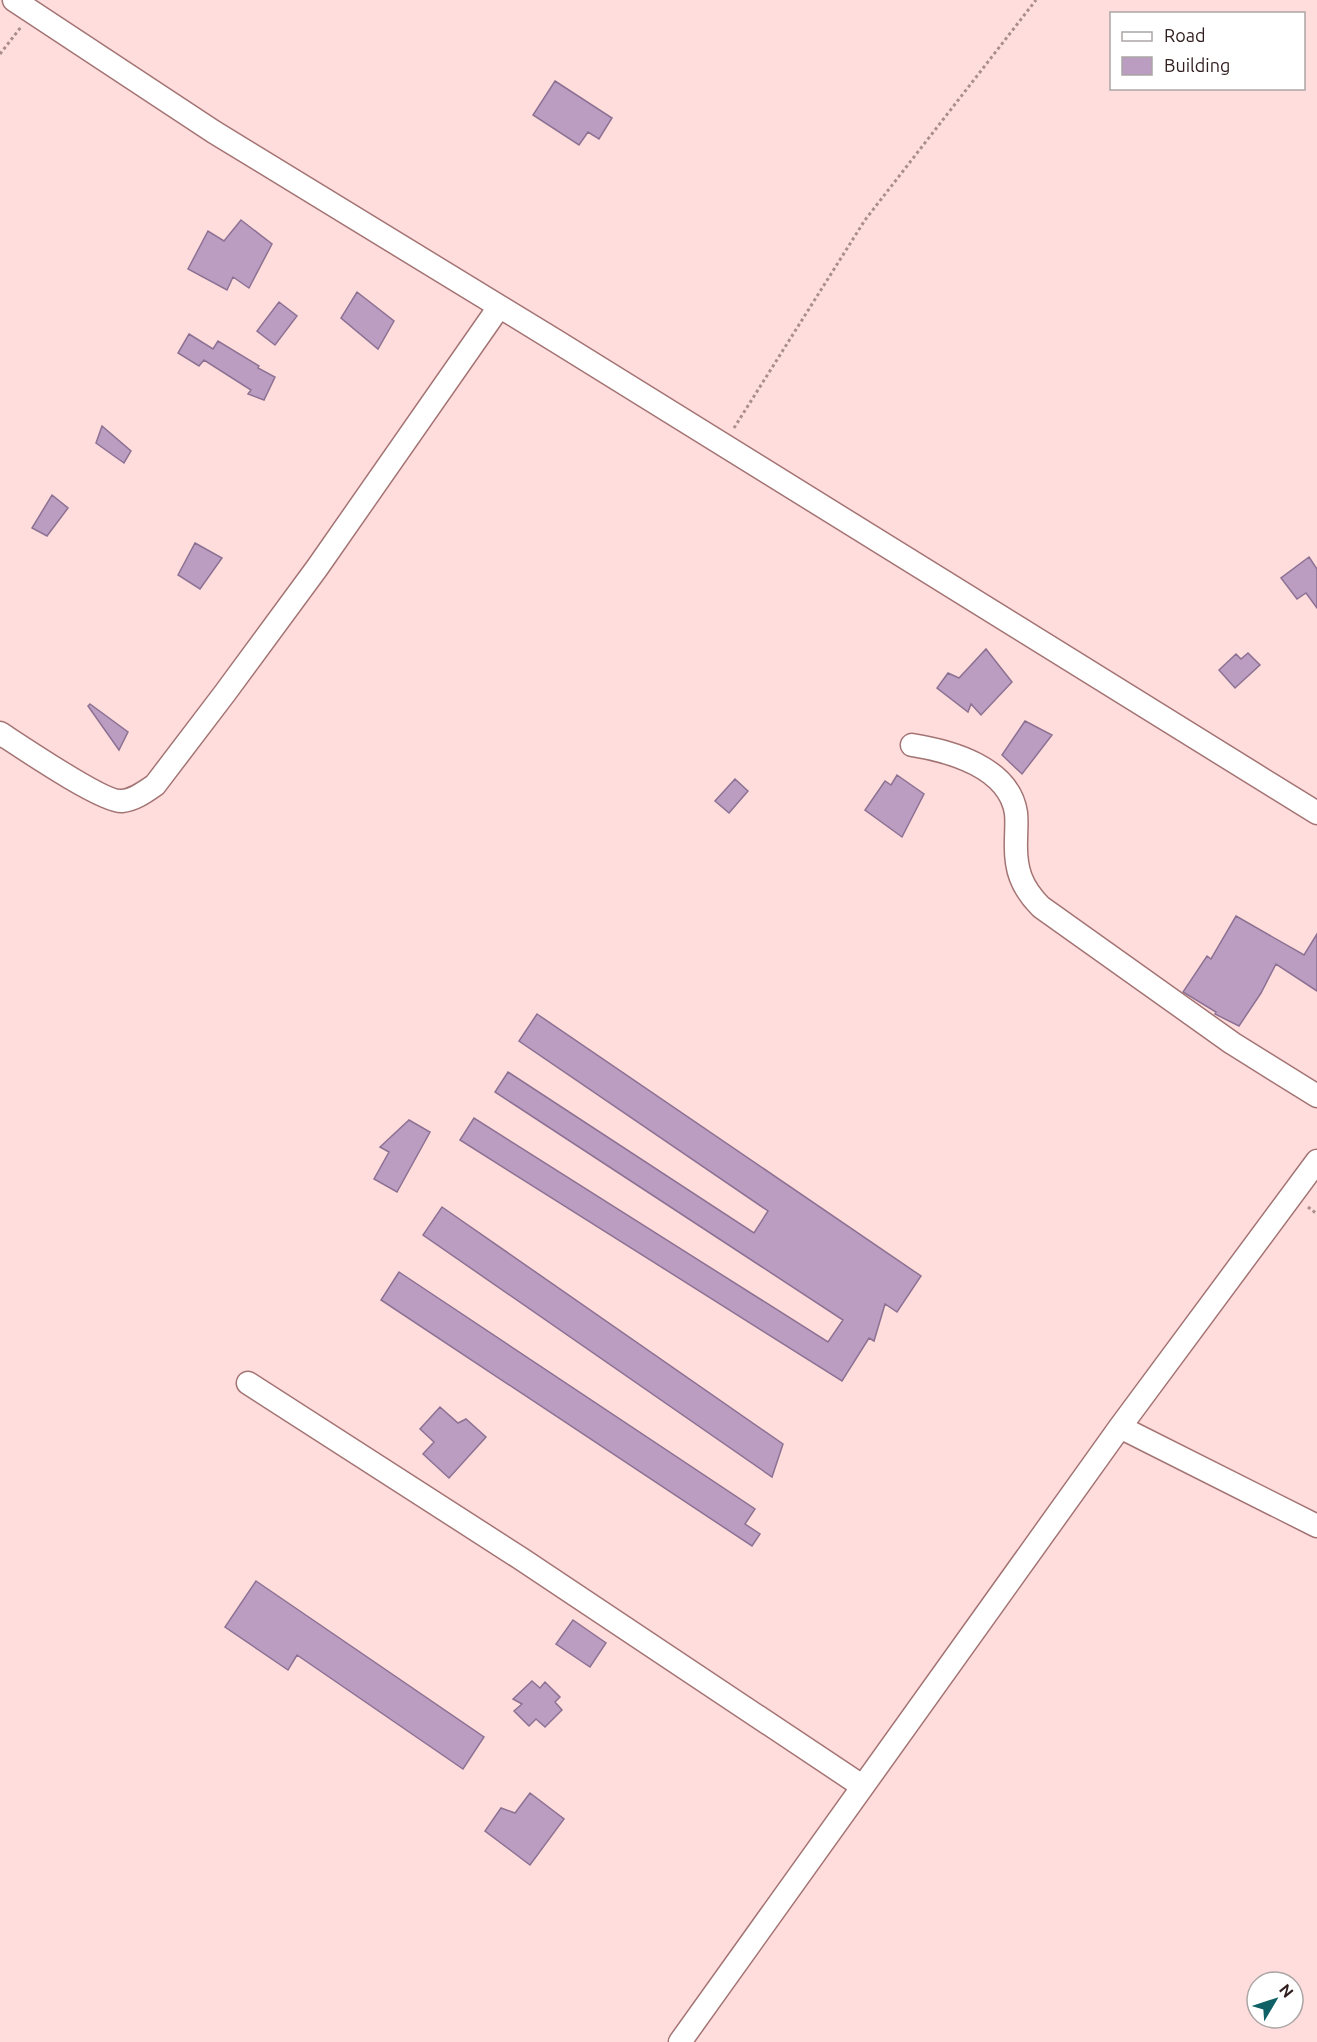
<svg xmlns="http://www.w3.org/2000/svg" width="1317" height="2042" font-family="Ubuntu,sans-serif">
	<rect width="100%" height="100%" fill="#fedddc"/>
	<path fill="#ba9dc1" stroke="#8d7193" stroke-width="1.5" d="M555,81L612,118L599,139L588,132L579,145L533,115Z
		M241,220L272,244L249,288L233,277L227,290L188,269L208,231L224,241Z
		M357,292L394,321L378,349L341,318Z
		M279,302L297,316L275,345L257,331Z
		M189,334L213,349L218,341L259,366L258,368L275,377L264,400L248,394L251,390L204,360L199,366L178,353Z
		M102,426L131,451L124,463L96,443Z
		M52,495L68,508L47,536L32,528Z
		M195,543L222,558L200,589L178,575Z
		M1309,557L1317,569V608L1306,593L1297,599L1281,578Z
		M986,649L1012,682L981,715L971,704L968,712L937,688L948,673L959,678Z
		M1248,653L1260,665L1235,688L1219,670L1236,654L1241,659Z
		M90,704L128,732L119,750L88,706Z
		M1025,721L1052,735L1022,774L1002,755Z
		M897,775L924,794L902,837L865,810L885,781L891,785Z
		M735,779L748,791L729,813L715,801Z
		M1236,916L1304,955L1317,934V991L1276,964L1261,993L1239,1026L1215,1014L1216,1012L1183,992L1207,956L1211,959Z
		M537,1014L921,1276L897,1312L885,1304L874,1341L869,1338L842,1381L460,1140L474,1118L828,1342L843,1320L495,1092L508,1072L754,1233L768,1211L519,1041Z
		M409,1120L430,1132L397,1192L374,1179L389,1152L380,1147Z
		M442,1207L783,1444L772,1477L423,1235Z
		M399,1272L755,1509L745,1524L760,1534L752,1546L381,1300Z
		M440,1407L458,1423L466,1419L486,1437L449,1478L423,1454L434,1442L420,1429Z
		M256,1581L484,1737L463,1769L297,1655L288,1670L225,1627Z
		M573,1620L606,1643L590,1667L556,1644Z
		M532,1681L540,1688L545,1682L560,1697L555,1702L562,1710L545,1727L536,1719L529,1726L514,1711L522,1704L513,1699Z
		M530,1793L564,1819L530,1865L485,1831L501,1808L515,1813Z"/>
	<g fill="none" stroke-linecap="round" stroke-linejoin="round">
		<defs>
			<path id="minor" d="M14,0L214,132L556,341L1317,813
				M0,733C20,746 104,803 122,801C134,800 145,792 155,785L225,693L317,568L499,307
				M912,745C950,751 1009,767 1016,813C1017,822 1016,832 1016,841C1015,869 1021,887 1041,907L1232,1043L1317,1096
				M248,1383L520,1558L862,1786
				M1120,1427L1317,1526
				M680,2042L1120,1427L1317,1161"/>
		</defs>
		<use href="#minor" stroke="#a47474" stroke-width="25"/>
		<path stroke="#a98e8d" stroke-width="3" stroke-dasharray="3 3" stroke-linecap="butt" d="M0,54L21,27
			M734,428L865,220L1036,0
			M1308,1207L1317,1214"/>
		<use href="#minor" stroke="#fff" stroke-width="22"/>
	</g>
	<rect x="1110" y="12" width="195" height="78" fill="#ffffff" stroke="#aca5a5" stroke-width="1.5"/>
	<rect x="1122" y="32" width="30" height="9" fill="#ffffff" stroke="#aca5a5" stroke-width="1.5"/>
	<text x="1164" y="42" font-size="18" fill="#301d1d">Road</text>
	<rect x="1122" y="57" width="30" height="18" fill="#ba9dc1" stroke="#aca5a5" stroke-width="1.5"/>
	<text x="1164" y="72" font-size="18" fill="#301d1d">Building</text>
	<g transform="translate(1275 2000) rotate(51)"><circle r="28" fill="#ffffff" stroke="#aca5a5" stroke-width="1.5"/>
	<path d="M0-4.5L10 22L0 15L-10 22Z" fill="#106165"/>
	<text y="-9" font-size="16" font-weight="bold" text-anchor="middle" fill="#301d1d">N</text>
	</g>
</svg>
